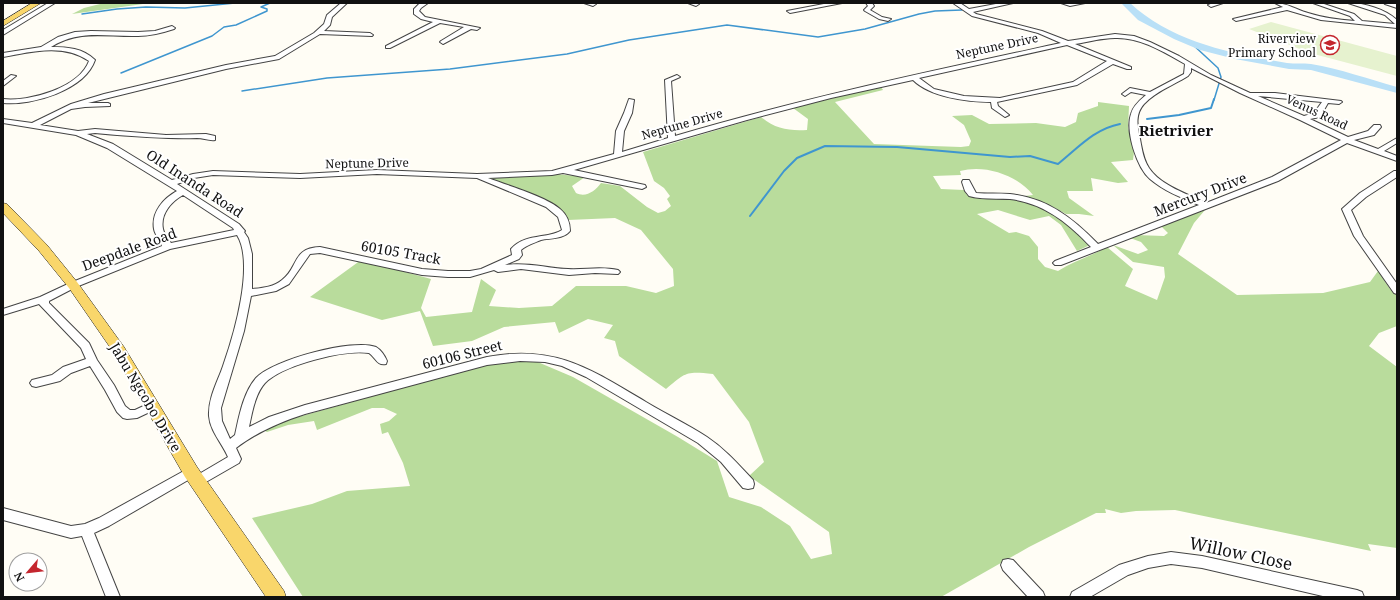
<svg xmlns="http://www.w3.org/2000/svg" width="1400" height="600" font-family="'Noto Serif',serif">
	<rect width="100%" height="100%" fill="#fffdf5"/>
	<path fill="#b9dc9c" d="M104,3H150L72,14L84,8Z
		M877,87H881L883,90L835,102L874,144L961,147L969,146L971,141L964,125L952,116L972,115L989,124L1036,123L1065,127L1076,122L1078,113L1098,106V102L1129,106L1128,128L1134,152L1133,160L1111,162L1128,182L1118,183L1091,178L1093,191H1067L1069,198L1094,216L1079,214H1066L1051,206L1028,198L1025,196L1033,195C1017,175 985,164 960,171L961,175L933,176L941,189L964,190L967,195L1025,201L1063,217L1090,245L1077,251L1061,225L1049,216L1030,220L998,210L977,214L1009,233L1016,232L1029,236L1038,247V259L1045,267L1058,271C1074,261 1091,256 1107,247L1133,269L1125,286L1157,300L1165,277L1164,267L1133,262L1113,245L1138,254L1148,250L1141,242L1130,238L1135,235L1164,236L1168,233L1161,226L1205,210L1194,223L1178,254L1237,295L1323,293L1370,282L1378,271L1390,289L1397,294V326L1379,333L1369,346L1397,367V548L1368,544L1371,551L1175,510L1136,511L1121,513L1105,509L1106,513H1096L1029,547L941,597H303L252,518L312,504L347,491L410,486L403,463L388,432L382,434L380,424L389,421L397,414L384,408H372L317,430L314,421L288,425L267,432L259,428L476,367L501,361L533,360L573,377L678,437L717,461L729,497L761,507L790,526L811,559L832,554L829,532L749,476L764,462L749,422L713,374C686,371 686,372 666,389L619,356L615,341L604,338L613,325L588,319L559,333L555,322L504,327L472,341L433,346L420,311L382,320L310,297L361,260L431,279L421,308L426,317L472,312L481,279L496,290L489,306L519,308L552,306L576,286H626L656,293L674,286L673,269L641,230L615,218L568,220L557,206L486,178L556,174L585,177L572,186L576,193C586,198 595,191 601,183L620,186L647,207L658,213L665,211L671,206L667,199L670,196L664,188L654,181L643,152L761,117C775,129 789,131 807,130L808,119L793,108Z"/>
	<path fill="#e6f2cf" d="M1271,22L1397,56V76L1310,53L1249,29Z"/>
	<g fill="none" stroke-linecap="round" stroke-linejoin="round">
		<path stroke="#3f96cf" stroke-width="1.5" d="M82,14L117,9L146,7L185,8L235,3
			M1191,43L1218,68L1221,77L1214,100
			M121,73L212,36L224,27L236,25L267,11V9L261,7L270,3
			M242,91L327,78L450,69L567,54L629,40L727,25L818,37L865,29L919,14L935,11L962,10"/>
		<path stroke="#3f96cf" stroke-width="2" d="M1147,119L1179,115L1211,108L1214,99
			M750,216L784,171L797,158L825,146L897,147L1010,157L1030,156L1058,164C1078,148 1094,129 1120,124"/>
		<path fill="#b9e0f7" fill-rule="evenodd" d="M1121,3H1130C1172,42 1232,54 1287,63C1295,64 1303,63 1311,64C1340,69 1369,79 1397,87V93L1311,70L1289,69L1235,59L1200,50L1174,39L1138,20Z"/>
		<defs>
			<path id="minor" d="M48,3H55L3,35V30Z
				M341,3H347L332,17L330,25L324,31L370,33L373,35L372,36L320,34L279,59L226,69L88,103H108L110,104V106L85,107L71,109L40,125L78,131L95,129L166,135L206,134L215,136V140C209,141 203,138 197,138C162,139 129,136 95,133L87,134L113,144L172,180L193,174L213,171L300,174L377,170L477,174L552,171L614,154L616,131L624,113L629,99L634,100L632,113L624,131L622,152L668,138L665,80L677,75L680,77L671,81L675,136C803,98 932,71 1061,43L1038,33L972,16L953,3H960L969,9L1001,3H1013L973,12L976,14L1042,31L1068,41L1115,34L1134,36L1150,42L1179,56L1211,75L1250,93H1275L1341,101L1342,102L1339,104L1328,103L1320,117L1310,119L1348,137L1368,131L1374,125H1380L1381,127L1374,135L1354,140L1378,149L1397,138V143L1384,151L1397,156V161L1347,143L1278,181L1061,265H1055L1053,263L1055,261L1091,247C1068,223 1044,203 1010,199C996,198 982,200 969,196L965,191L962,182L963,180H969L976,193C987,194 998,193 1010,194C1047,198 1073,218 1098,244L1199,205C1182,198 1164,191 1150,179C1137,168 1125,131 1131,114C1133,106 1140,100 1146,95L1131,92L1125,96L1122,94L1130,88L1150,92L1184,74L1185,64C1164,52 1140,37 1115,38C1102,38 1088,42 1075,44L1131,67V69H1127L1113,64L1077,85L997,102L998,106L1009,115L1005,117L992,108L991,102C967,102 930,97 913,80L831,98L747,120L574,170L645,185L646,187L642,189L563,173L552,175L488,178C506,185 547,197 560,209C567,215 570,222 570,231C564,239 551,238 541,240C534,243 527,245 521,250L522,255L519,259L505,265C529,262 545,268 568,269C585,270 601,266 618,270L620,272L618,274L595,273L569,275L521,269L498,272L494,270L470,277H448L422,275L320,253L310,254L289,284L276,291L251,296L244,331L221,408L222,421L230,439L235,435C239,417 243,393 256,378C272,360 353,338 376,347C381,350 385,356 387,361L386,364C377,366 376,358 369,353C345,349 282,365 265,383C255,394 252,413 249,427L269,417L305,405L487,357C555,344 590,369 646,402C666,414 687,424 707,437C725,449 738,464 753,480L754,484L753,488L748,489L743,488L721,462L698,443L586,377L562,366L545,362L520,361L487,365L305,414C280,422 257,432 236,448L241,459L239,463L199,486L194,485L193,481L194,477L228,457C222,443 210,431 209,416C208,398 218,381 223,366C234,335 255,264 237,235L170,249L76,287L49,301V303L89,343L97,360L114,385L125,406L130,410H135L152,402L156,403L158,406L156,409L137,418L127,419L123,418L117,412L105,390L90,366L71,373L60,381L36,387L32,386L30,383L32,380L52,375L63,367L86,359L81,348L39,304L3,315V309L40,297L70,283L162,246C160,240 155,235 154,229C151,212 164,198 177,191L107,148L76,135L3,123V119L32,123L71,104L104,94L226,65L275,56L314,33L324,24L327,15ZM1067,45L1107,61L1073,82L1000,98L964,96L934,89L919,78ZM1191,68L1240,93L1300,120L1341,140L1272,177L1206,203C1188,194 1161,186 1149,168C1143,159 1142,149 1140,139C1137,126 1135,114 1144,104C1156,91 1174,85 1188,76L1191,72ZM1258,96L1322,102L1314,113L1304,116ZM377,174L477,178L546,207L558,217L562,230C548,239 525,233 511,249L512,255L481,269L470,271H448L422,269L320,247C292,248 299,267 282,280C274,287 262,288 252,289V254L248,238L244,232L245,231L239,224L177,184L194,178L213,175L300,178ZM183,195L233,228L234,230L171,243C168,239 164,234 163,229C160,214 171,202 183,195Z
				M420,3H428L421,8L419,11L425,17L480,28L477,30L471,29L443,44L440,42L441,41L464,27L440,23L390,48H386V46L433,22L421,19L414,14V9Z
				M584,3H595L596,4L593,6Z
				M688,3H698L699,4L696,6Z
				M829,3H842L790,13L787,11Z
				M866,3H872L874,6L870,10L882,17L891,19L888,21L879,19L865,11L864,10L868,6Z
				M1061,3H1085L1070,6Z
				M1213,3H1223L1211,7L1208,5Z
				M1275,3C1287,3 1297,10 1308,13C1324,18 1340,20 1355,21L1350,16L1313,3H1321L1354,14L1362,21L1395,24L1385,15L1348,3C1365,3 1385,9 1397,20V28L1321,20L1287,10L1236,21L1233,19L1283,7Z
				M1384,3L1397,4V8L1385,4Z
				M172,26L175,28L174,29C162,33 150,36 138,36C105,37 80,29 51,47C67,47 83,48 95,60C85,90 32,106 3,103V99C29,102 79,88 89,61C63,43 31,52 3,57V53L41,47L58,37L75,32L91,31L138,32L155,31Z
				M11,75L16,76L3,86V81Z
				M1394,171H1397V177L1366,197L1351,210L1363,236L1397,284V294L1394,293L1354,236L1342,209L1360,193Z
				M191,467L195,468L197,472L195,476L109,526L94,533L120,597H106L82,536L71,538L3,520V508L71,526L85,524L99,518Z
				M1171,552L1202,556L1357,590L1362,592L1364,597H1327L1202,568L1171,564L1148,568L1128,575L1090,597H1070L1072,592L1119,565L1148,556Z
				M1008,559L1013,560L1043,592L1045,597H1028L1003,570L1001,565L1003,560Z"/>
			<path id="major" d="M32,3H41L3,26V21Z
				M3,203L7,204L47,245L77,282L124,347L197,467L284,591L286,597H266L185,477L114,353L69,288L39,251L3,213Z"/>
		</defs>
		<use href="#minor" stroke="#444" stroke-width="2"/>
		<use href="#major" stroke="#222" stroke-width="1"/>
		<use href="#minor" fill="#fff" fill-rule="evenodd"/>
		<use href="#major" fill="#f9d66b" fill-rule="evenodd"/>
	</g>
	<defs>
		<symbol id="school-ring" viewBox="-11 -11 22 22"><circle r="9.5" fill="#fff" stroke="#c4262e" stroke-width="1.5"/><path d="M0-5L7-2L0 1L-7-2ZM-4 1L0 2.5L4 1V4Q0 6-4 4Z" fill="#c4262e"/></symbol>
	</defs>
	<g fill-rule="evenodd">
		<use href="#school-ring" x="1319" y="34" width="22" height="22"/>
	</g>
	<g text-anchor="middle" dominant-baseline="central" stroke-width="4" stroke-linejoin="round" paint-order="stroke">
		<g font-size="12" fill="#111" stroke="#fff" text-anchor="end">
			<text x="1316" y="38">Riverview<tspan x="1316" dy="14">Primary School</tspan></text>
		</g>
		<g font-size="12" fill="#111" stroke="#fff">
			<text transform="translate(997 46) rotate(-12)">Neptune Drive</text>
			<text transform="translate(1317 112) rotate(25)">Venus Road</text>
			<text transform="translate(682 124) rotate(-16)">Neptune Drive</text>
			<text transform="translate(367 163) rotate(-1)">Neptune Drive</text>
		</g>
		<g font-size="14" fill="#111" stroke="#fff">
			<text transform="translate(195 183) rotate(33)">Old Inanda Road</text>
			<text transform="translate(1200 194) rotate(-21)">Mercury Drive</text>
			<text transform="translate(129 249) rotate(-20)">Deepdale Road</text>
			<text transform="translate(401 252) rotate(10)">60105 Track</text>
			<text transform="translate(462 354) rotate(-14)">60106 Street</text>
			<text transform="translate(146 397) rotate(59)">Jabu Ngcobo Drive</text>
		</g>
		<g font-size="15" font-weight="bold" fill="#111" stroke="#fff">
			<text x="1176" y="130">Rietrivier</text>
		</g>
		<g font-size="17" fill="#111" stroke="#fff">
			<text transform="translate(1241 553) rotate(12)">Willow Close</text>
		</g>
	</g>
	<rect width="1400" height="600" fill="none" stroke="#111111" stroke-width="8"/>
	<g transform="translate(28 572) rotate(242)"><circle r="19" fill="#ffffff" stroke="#a0a0a0"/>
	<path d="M0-3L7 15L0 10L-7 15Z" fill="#c4262e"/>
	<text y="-6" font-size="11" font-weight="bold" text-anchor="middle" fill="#111111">N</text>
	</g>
</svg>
